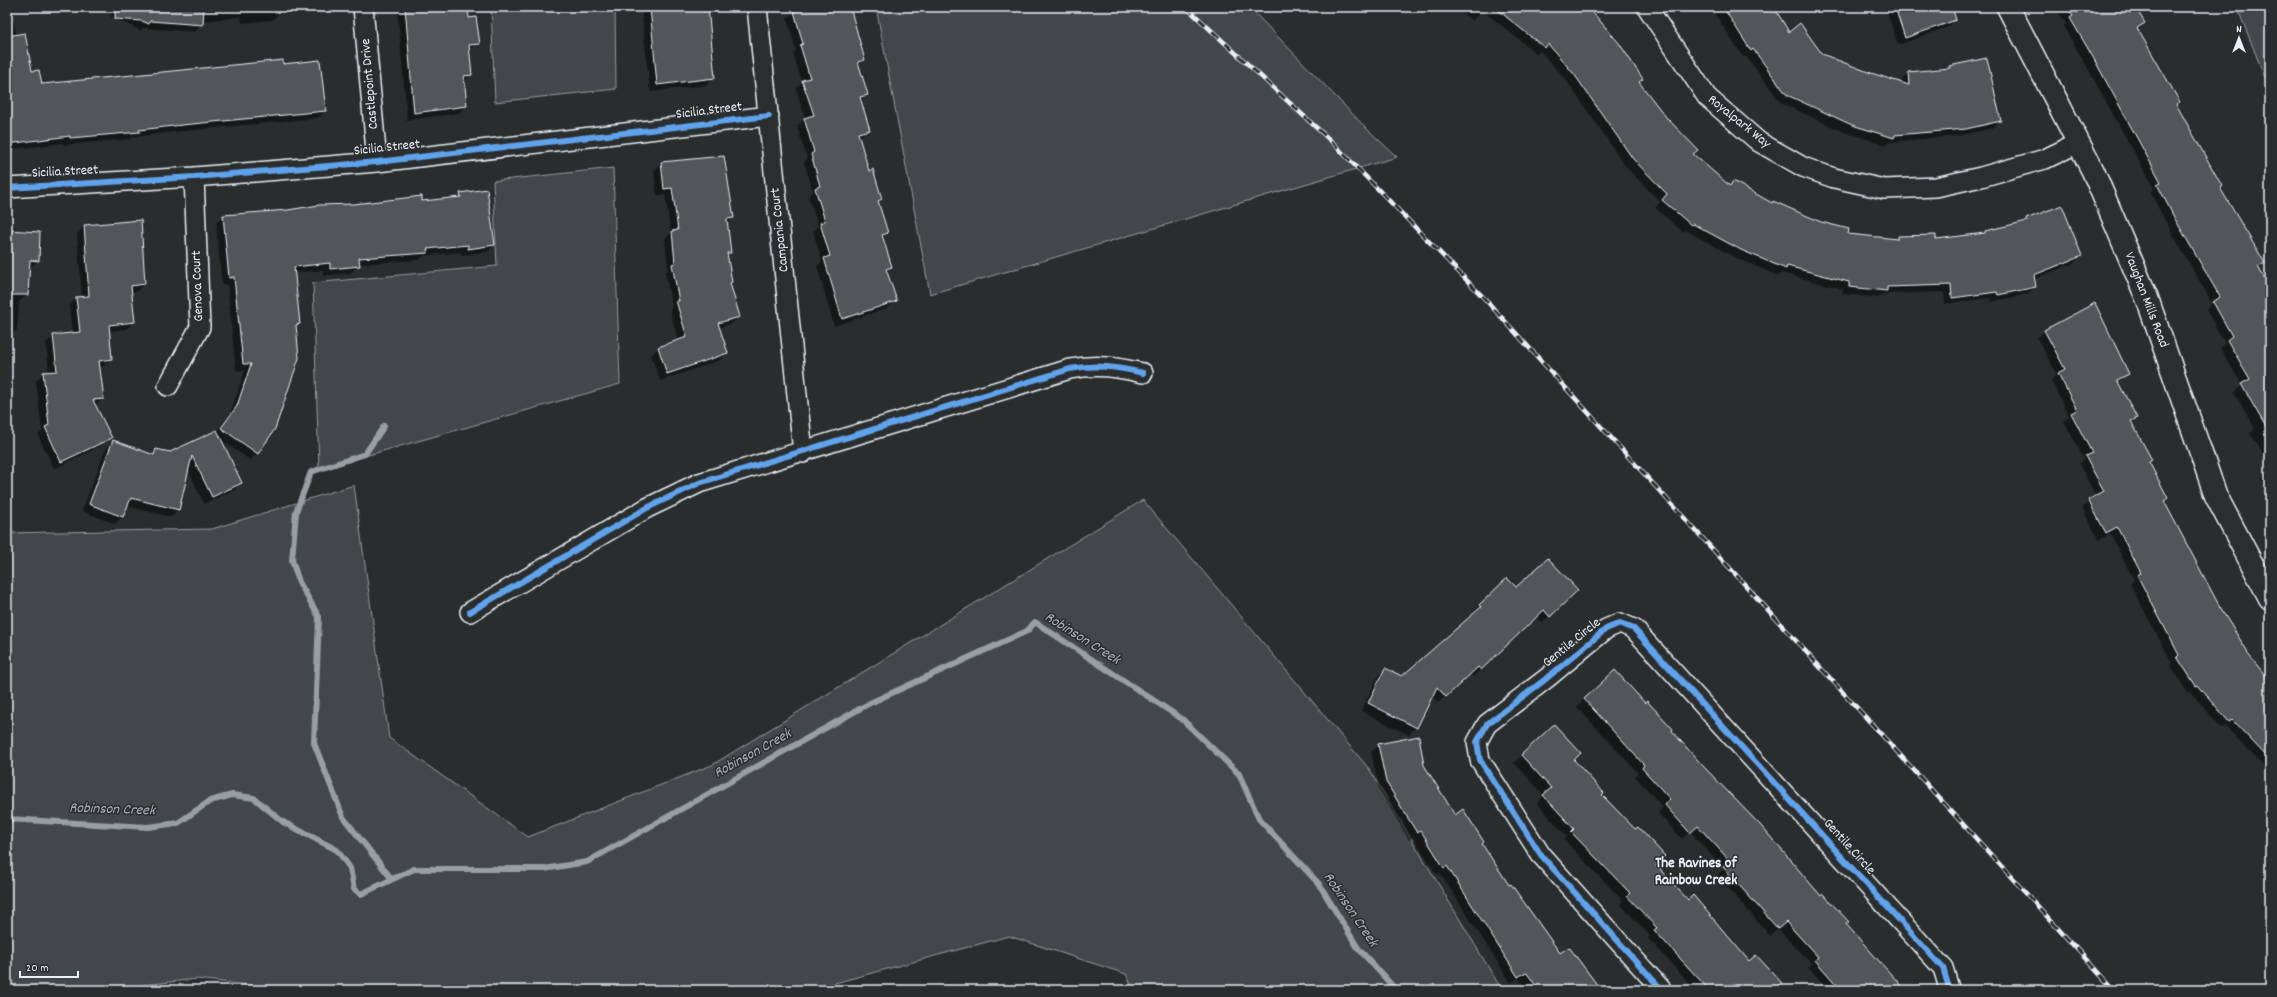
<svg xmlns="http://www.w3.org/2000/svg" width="2277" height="997" font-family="Dekko,sans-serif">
	<rect width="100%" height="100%" fill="#2a2d2e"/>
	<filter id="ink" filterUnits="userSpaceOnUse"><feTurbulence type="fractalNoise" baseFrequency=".025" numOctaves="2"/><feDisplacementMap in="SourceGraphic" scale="8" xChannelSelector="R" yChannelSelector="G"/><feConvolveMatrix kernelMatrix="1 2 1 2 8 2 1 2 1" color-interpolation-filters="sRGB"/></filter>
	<g filter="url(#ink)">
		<path fill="#424648" stroke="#959ca0" d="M491,7H615L616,89L495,102Z
			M876,7H1249L1367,129L1397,157L930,294Z
			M2237,7H2270V90Z
			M613,168L620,384L319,469L313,283L497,266L493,181Z
			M354,485L389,738L528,837L712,765L1143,500L1370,770L1502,990H1134L1126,974L1009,936L809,990H290L197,979L97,990H7V533L212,529Z"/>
		<path fill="#0007" d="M7,7H9L17,36L31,72L41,85L283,65L325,111L318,118L174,132L134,137L131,139L63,145V143L7,150Z
			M114,7H315L309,13L278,14L273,20L242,23L241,17L202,21V24L194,32L143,28L141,31L110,16Z
			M397,7H467L468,19L479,43L468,51L471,75L463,82L466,106L459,113L407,120Z
			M641,7H707L714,77L707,85L650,92Z
			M792,7H849L864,60L858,66L867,94L860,102L868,130L858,138L868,172L881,199L878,203L887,233L881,238L891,267L886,272L895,301L888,308L834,326L817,266L822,261L813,231L818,226L808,196L813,191L804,162L807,159L797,126L805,119L796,88L802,82L793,53L796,50L787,19L794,12Z
			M1430,7H1438L1434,11Z
			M1455,7H1582L1692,154L1729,186L1733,182L1772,204L1846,235L1895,240L1898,237L1935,240L1983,234L1985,231L2023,223L2026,220L2062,206L2081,256L2074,263L2034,279L2035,287L2028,294L1991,302L1990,298L1945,304L1944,292L1883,294L1878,298L1842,294L1843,289L1781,273L1778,276L1734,257L1685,230L1683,232L1655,208L1660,202L1626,167L1567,81L1540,51L1537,54L1482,10L1472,21Z
			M1710,7H1773L1789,33L1822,55L1867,73L1901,83V81L1908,73L1947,70L1950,67L2000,121L1993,128L1958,136L1889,142L1886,145L1844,132L1781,103L1746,56L1743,57Z
			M1885,7H1951L1955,20L1948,27L1898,45Z
			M2055,7H2134L2144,23L2137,30L2179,102L2176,105L2219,188L2264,263L2258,269L2270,290V465L2250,433L2255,428L2234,393L2242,385L2220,348L2225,343L2206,310L2212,303L2168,226L2150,192L2154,189L2087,67L2063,26L2066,24Z
			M662,163L733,218L727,224L729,253L726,256L729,284L739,317L731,324L718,328L727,353L720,360L660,381L651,355L658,348L678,341L670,310L672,308L665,272L668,269L665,239L671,233L665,195H657L654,171Z
			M461,194L494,245L487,252L461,255V252L423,256L419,260L359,264L351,273L323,276V270L294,273L299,324L295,328L258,453L250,460L221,440L241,483L234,490L204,504L188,469L178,510L171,517L126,506L123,516L115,524L82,511L106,448L113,441L151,455L156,450L170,453L217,432L230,414L245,370L236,371L227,284L222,285L216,223L223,216L422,202L457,198Z
			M84,226L144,284L137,291L131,292L134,321L127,329L108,331L111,359L104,366L99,367L103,398L95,406L110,438L103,445L54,469L38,435L42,431L36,381L43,373L49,372L46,343L54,336L72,334L69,306L76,298H82L77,234Z
			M7,231L38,261L29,268L27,295L19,302L17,330L9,337L7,365Z
			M2045,331L2127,374L2117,383L2136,418L2131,422L2148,463L2167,498L2163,502L2210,593L2246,653L2270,682V773L2225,726L2221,729L2190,691L2188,693L2170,665L2172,663L2130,584L2134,580L2110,534L2099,540L2082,508L2096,497L2079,464L2084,459L2064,421L2069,416L2051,381L2057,375L2037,338Z
			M2270,470V495L2261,479Z
			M1516,589L1570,597L1542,623L1536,617L1473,677L1470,674L1438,703L1432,696L1416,727L1409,735L1361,711L1378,676L1385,669L1402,677L1474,614L1472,613L1480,605Z
			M1584,699L1670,731L1903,990H1828L1808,968L1812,965L1778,929L1770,936L1717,875L1724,869L1690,832L1682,839L1658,813L1663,807L1635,776L1638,773L1577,707Z
			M1379,745L1423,765L1454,816L1481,844L1508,886L1560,954L1568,948L1601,990H1527L1518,978L1511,983L1440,873L1437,875L1413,837L1409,840L1379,789L1371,752Z
			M1522,755L1573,760L1654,865L1687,901L1779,990H1695L1648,938L1650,936L1620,904L1623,901L1564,840L1567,837L1537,803L1544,795L1514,763Z"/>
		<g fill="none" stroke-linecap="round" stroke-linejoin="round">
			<path stroke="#989fa3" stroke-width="6" d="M384,426L365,454L311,472L296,512L292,560L299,582L319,617L314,743L343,817L391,878
				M7,819L148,827L178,823L210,801L232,795L254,798L283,822L337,850L350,868L354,889L361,894L414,869H544L587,862L870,703L1027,631L1035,622L1182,719L1239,774L1259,819L1319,884L1358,948L1396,990"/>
		</g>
		<path fill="#535759" stroke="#e8f1f8" d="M113,7H204L203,25L150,21L149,24L142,21L115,19V8Z
			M405,7H468L469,18L476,17L480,44L469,45L472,75L464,76L467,106L414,113Z
			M650,7H708L715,78L657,85Z
			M808,7H850L865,60L858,62L868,95L860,97L870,130L858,133L869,171L873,169L882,199L878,201L888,233L882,235L892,267L886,269L897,301L842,319L824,258L830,256L820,223L825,221L815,188L820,186L811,154L814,152L804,118L814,115L802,80L810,78L800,45L803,44L794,11Z
			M1494,7H1588L1619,43L1643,79L1639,82L1666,117L1698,150L1693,154L1730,186L1733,181L1772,203L1773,201L1821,222L1849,229L1848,234L1898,239V236L1936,235V239L1985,233V231L2027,221L2026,219L2062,205L2082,256L2034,275L2036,287L1998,295L1997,292L1952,298L1951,285L1887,287V291L1849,287V282L1787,266L1786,269L1741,250L1693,224L1691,225L1662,200L1667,194L1633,159L1574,74L1548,44L1545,48Z
			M1723,7H1774L1789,32L1800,23L1822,54L1868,72L1909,85L1908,72L1950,68L1949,66L1987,58L2001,121L1966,129L1895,135L1894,138L1852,125L1787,95L1753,49L1751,51Z
			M1895,7H1952L1956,20L1905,38Z
			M2067,7H2135L2145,23L2137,28L2180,102L2176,104L2222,186L2220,188L2265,263L2258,267L2270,288V434L2241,384L2250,379L2227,340L2232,336L2213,302L2220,297L2175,219L2157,184L2161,182L2094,59L2070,18L2073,16Z
			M25,33L32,71L39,70L42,84L283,60V64L320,60L326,111L182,125L139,130L140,132L70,138V136L7,144V36Z
			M724,156L734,218L727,219L731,253H727L732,282L730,283L740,317L718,323L728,353L667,374L658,347L687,337L676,301H679L672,264L675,263L672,231L678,230L672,188L664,189L661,162Z
			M487,189L495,245L468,249V245L427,249L428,253L359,258L360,266L330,269V263L294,267L300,324L296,325L299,358L275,429L258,454L221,428L237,406L251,364H243L234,277L229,278L223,215L288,210L319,205L354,204L422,196V201L461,197L460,193Z
			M141,220L145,284L131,286L135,322L109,325L112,359L99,361L104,399L93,400L112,438L61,462L45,427L49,425L43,372L57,371L53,335L80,332L76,297L89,296L84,225Z
			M7,230L40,232L39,261L30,260L28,295H7Z
			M2095,303L2129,374L2117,380L2137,418L2131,421L2152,460L2149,462L2168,498L2164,501L2222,611L2248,652L2247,653L2270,681V760L2232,720L2229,722L2198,685L2196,686L2177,657L2179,655L2137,575L2141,573L2117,527L2106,533L2088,500L2104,491L2085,456L2092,453L2071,413L2077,410L2058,373L2065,369L2044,330Z
			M217,430L242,483L212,497L192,456L179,510L131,498L123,517L89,504L113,440L154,455L156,449L170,452Z
			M1548,558L1578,590L1550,617L1544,610L1481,670L1478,667L1446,697L1437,687L1417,728L1368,703L1385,668L1402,676L1481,607L1479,605L1507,578L1516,587Z
			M1615,670L1645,703L1647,701L1673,729L1672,731L1702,765L1762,827L1821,896L1823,894L1849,922L1846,924L1905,990H1841L1815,960L1818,957L1786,922L1778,929L1723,867L1730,861L1698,826L1690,833L1665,805L1670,799L1642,768L1644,765L1584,699Z
			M1554,724L1581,753L1574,760L1604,793L1602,795L1635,829L1638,827L1665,856L1656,865L1688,900L1693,895L1749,961L1756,955L1782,983L1774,990H1709L1654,930L1657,928L1627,896L1630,893L1571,832L1574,829L1543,795L1551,788L1521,755Z
			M1419,736L1424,765L1455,815L1463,809L1484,842L1482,844L1509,885L1511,884L1560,953L1569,947L1601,990H1539L1526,972L1518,977L1447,866L1444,868L1421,831L1417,833L1386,782L1378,744Z"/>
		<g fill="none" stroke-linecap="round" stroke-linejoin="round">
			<defs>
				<path id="minor" d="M363,7L377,162
					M757,7L803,453
					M1647,7L1707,97L1759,142L1803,167L1834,178L1884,189L1936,187L1981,177L2045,159L2078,143
					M7,188L194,177L377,162L769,116
					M168,386L200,327L194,177
					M470,612L647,508L699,483L1070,369C1097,364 1116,367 1143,373
					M1662,990L1541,855L1480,760L1477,742L1487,724L1547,678L1606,629L1620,623L1634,629L1943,968L1949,988L1948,990"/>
				<path id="tertiary" d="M2008,7L2093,171L2147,298L2216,496L2270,598"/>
			</defs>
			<use href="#minor" stroke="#e8f1f8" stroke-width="22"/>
			<use href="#tertiary" stroke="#e8f1f8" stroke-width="25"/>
			<use href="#minor" stroke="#2a2d2e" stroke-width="19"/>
			<use href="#tertiary" stroke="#2a2d2e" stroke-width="22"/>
			<defs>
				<path id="rail" d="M1186,7L1333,143L1483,297L2114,990"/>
			</defs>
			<use href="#rail" stroke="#e8f1f8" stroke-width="4.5"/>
			<use href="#rail" stroke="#2a2d2e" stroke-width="3" stroke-dasharray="9" stroke-linecap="butt"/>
			<defs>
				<path id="cycleway" d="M7,188L194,177L377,162L769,116
					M470,612L647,508L699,483L1070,369C1097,364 1116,367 1143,373
					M1662,990L1541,855L1480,760L1477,742L1487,724L1547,678L1606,629L1620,623L1634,629L1943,968L1949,988L1948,990"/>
			</defs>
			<use href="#cycleway" stroke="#2a2d2e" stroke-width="8"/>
			<use href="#cycleway" stroke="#60a3ed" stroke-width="6"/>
		</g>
	</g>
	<g text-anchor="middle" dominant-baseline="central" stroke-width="3" stroke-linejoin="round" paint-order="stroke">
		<g font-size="14" fill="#e8f1f8" stroke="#2a2d2e">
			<text transform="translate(370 84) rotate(-95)">Castlepoint Drive</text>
			<text transform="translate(709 111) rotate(-7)">Sicilia Street</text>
			<text transform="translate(1739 122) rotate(39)">Royalpark Way</text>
			<text transform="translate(387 148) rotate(-6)">Sicilia Street</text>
			<text transform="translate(65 172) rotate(-3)">Sicilia Street</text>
			<text transform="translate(780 230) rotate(-96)">Campania Court</text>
			<text transform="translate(198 286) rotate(-92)">Genova Court</text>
			<text transform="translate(2146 300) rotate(69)">Vaughan Mills Road</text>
			<text transform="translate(1572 643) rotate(-39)">Gentile Circle</text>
			<text transform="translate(1849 847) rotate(48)">Gentile Circle</text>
		</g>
		<g font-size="15" font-style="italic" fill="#acb3b9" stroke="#2a2d2e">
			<text transform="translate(1082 639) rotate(32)">Robinson Creek</text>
			<text transform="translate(753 754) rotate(-29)">Robinson Creek</text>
			<text transform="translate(112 810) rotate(2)">Robinson Creek</text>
			<text transform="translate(1350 910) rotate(56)">Robinson Creek</text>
		</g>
		<g font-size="15" font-weight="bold" fill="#e8f1f8" stroke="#2a2d2e">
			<text x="1696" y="864">The Ravines of<tspan x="1696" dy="17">Rainbow Creek</tspan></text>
		</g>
	</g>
	<rect width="2277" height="997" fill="none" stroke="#2a2d2e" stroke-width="24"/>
	<rect x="12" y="12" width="2253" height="973" fill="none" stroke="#e8f1f8" stroke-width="1.5" filter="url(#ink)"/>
	<g transform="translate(2239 38)" stroke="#2a2d2e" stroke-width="3" paint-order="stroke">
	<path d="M0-3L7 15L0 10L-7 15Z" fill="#e8f1f8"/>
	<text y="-6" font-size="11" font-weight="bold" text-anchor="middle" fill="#e8f1f8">N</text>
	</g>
	<path d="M20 971v6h58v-6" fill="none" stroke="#e8f1f8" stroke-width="2"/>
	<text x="26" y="971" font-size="12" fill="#e8f1f8" stroke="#2a2d2e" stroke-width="3" paint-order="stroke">20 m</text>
</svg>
